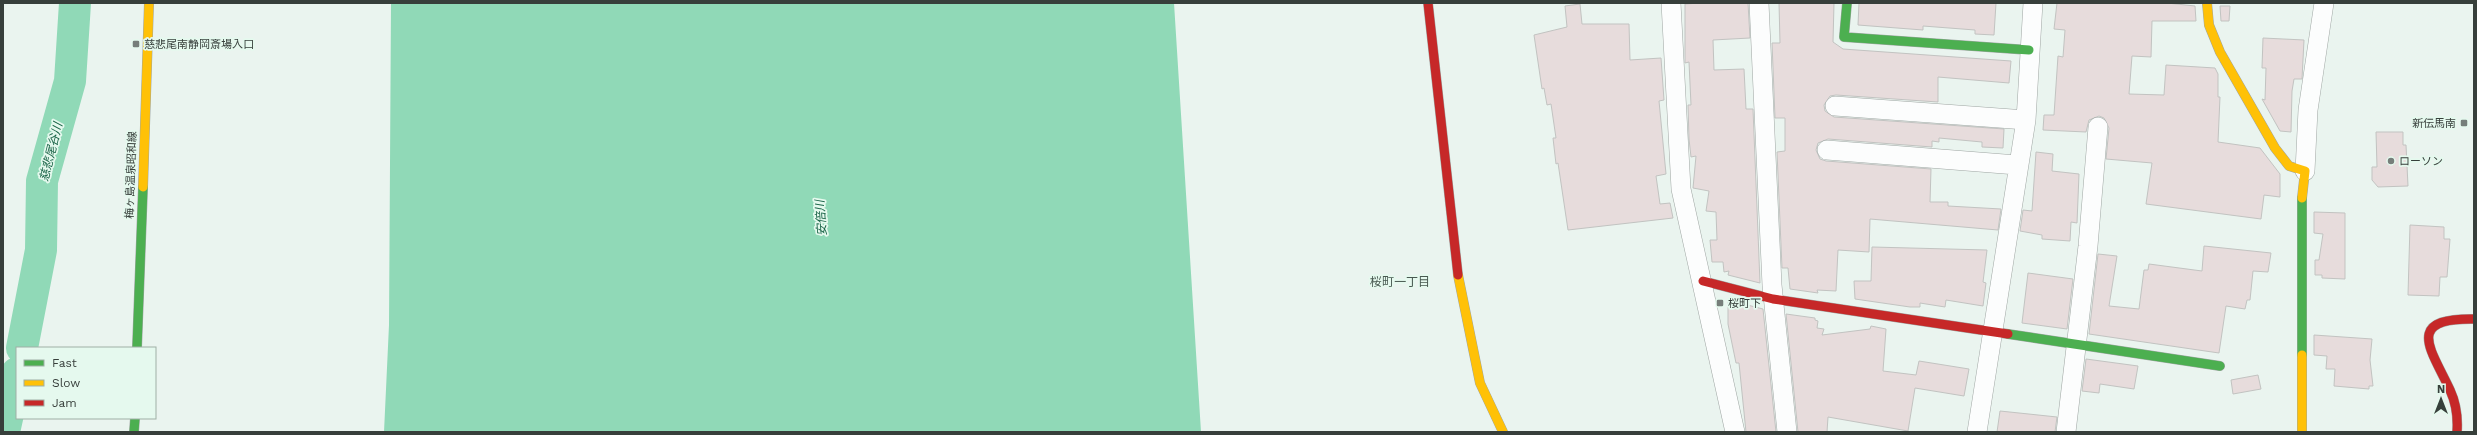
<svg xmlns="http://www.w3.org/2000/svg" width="2477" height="435" font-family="'Work Sans','Noto Sans JP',sans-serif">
	<rect width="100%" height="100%" fill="#eaf4ef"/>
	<path fill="#90d9b7" d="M391,3H1174L1201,432H384L389,325Z"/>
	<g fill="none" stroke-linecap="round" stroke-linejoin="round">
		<path stroke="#90d9b7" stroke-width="32" d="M22,348L41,250L42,181L70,81L75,3
			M4,432L17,373"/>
	</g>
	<path fill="#e7dcdc" stroke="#c2c3c1" d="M1700,3H1748L1750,38L1713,40L1714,70L1744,69L1746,109H1753L1760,283L1728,275L1729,271L1724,272L1723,262H1712L1710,240H1717L1716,212L1706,211L1709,191L1693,188L1696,156L1691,157L1689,139L1688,105H1691L1689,62L1685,63V4Z
		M1779,3H1834L1833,42L1843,49L2011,61L2009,83L1938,77V102L1836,95L1830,96L1824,105L1825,111L1834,117L2004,129L2003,148L1982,147V142L1939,138V142L1932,141V147L1828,139L1818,143L1816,150L1820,159L1826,161L1931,169L1930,202H1948V206L2001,209L1998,230L1870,219L1869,252L1838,250L1836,291L1817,290L1818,293L1790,289L1788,268H1782L1777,152L1785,151V118H1775L1772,43H1780Z
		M1859,3H1996L1994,35L1975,34V30L1923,26V30L1858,25Z
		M2057,3H2167L2195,6L2196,21H2152L2151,57L2132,56L2129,94L2164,95L2166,65L2215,68L2218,74V97H2220L2218,142L2260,148L2280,174V197L2264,195L2261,219L2146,204L2152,163L2106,159L2109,128L2104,118L2099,116L2089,120L2086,132L2043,130L2044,115H2054L2058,56L2063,57L2065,30L2054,29Z
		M1580,4L1582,24H1629L1630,60L1661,58L1664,100L1659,101L1666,174L1656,176L1660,204L1670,203L1673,218L1568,230L1558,163L1556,164L1553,138H1556L1551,104L1547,105L1544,88L1542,89L1534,35L1567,27L1565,6Z
		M2220,6H2230L2229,21H2221Z
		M2263,38L2304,40L2302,79H2294L2292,91L2291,132L2280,131L2262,99L2265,100L2266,68H2262Z
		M2376,132H2403V145H2406L2408,186L2378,187L2372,180V167H2377Z
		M2036,152L2053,154L2052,171L2079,174L2077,223L2071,222L2070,241L2042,239V235L2020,231L2023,210L2032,211Z
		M2314,212L2345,213V279L2322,278V275H2315V260H2319L2323,234L2314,233Z
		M2410,225L2444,227V239H2450L2447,277H2440L2439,296L2408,295Z
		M2204,246L2271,253L2268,272L2253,271L2250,300H2247L2245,309L2226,306L2219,353L2089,334L2098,254L2117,256L2109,306L2139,309L2144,270H2148L2149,264L2202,271Z
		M1872,247L1987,250L1983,282L1986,283L1983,306L1946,300L1945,307L1920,303V307H1910L1855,299L1854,281H1871Z
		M2028,273L2073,279L2067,329L2022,323Z
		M1728,300L1763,309L1776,432H1746L1739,363H1736L1728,324Z
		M1786,314L1815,318V320L1818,321L1817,328L1824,329L1822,335L1870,329L1871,326L1886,329L1883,371L1916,375L1919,361L1969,369L1964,396L1915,388L1908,431L1828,417L1827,432H1798Z
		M2314,335L2372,339L2370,360L2373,386H2369V389L2334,386L2335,369H2326L2327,356L2314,355Z
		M2086,359L2138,366L2134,389L2100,384L2099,393L2082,391Z
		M2258,375L2261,389L2233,394L2231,380Z
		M2000,411L2057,417L2055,432H1997Z"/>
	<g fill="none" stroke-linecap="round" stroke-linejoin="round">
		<defs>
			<path id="street" d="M1671,3L1681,189L1735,432
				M1759,3L1772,285L1787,432
				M1835,106L2026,120
				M1827,150L2017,165
				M2305,171L2308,110L2324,3
				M1977,432L2026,120L2033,3
				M2066,432L2088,246L2098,127"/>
			<path id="fast" d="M1847,3L1844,37L2029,50
				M2008,334L2220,366
				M137,348L143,187
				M2302,355V198
				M134,432L135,418"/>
			<path id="slow" d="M2207,3L2209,25L2220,52L2275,148L2289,166L2305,171L2302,198
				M143,187L149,3
				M1458,275L1480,383L1503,432
				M2302,355V432"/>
			<path id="jam" d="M1428,3L1458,275
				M1703,281L1773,299L2008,334
				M2457,432C2458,418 2456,403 2450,390C2431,349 2404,318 2474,319"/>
		</defs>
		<use href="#street" stroke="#9fa6a3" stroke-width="20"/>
		<use href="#fast" stroke="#9fa6a3" stroke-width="10"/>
		<use href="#slow" stroke="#9fa6a3" stroke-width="10"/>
		<use href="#jam" stroke="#9fa6a3" stroke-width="10"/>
		<use href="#street" stroke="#fcfdfd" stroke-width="19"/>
		<use href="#fast" stroke="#4caf50" stroke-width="9"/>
		<use href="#slow" stroke="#ffc107" stroke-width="9"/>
		<use href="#jam" stroke="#c62828" stroke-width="9"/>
	</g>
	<g fill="#767e7a" stroke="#e5f9ee" stroke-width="1.5">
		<rect x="132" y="40" width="8" height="8" rx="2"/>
		<rect x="2460" y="119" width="8" height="8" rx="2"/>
		<circle cx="2391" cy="161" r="4"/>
		<rect x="1716" y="299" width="8" height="8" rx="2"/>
	</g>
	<g text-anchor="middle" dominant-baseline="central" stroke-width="3.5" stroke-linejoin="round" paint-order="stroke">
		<g font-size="11" fill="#373f3b" stroke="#e5f9ee" text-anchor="start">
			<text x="144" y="44">慈悲尾南静岡斎場入口</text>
			<text x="2456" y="123" text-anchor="end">新伝馬南</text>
			<text x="2399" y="161">ローソン</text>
			<text x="1728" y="303">桜町下</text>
		</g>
		<g font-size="11" fill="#373f3b" stroke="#e5f9ee">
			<text transform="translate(131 175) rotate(-88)">梅ヶ島温泉昭和線</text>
		</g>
		<g font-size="12" font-style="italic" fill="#1a6447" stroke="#e5f9ee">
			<text transform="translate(51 152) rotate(-76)">慈悲尾谷川</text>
			<text transform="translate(821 218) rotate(-94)">安倍川</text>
		</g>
		<g font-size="12" fill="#485850" stroke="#e5f9ee">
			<text x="1400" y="282">桜町一丁目</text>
		</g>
	</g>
	<rect width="2477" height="435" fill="none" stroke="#373f3b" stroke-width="8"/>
	<rect x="16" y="347" width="140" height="72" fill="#e5f9ee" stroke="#9fafa6"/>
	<rect x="24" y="360" width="20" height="6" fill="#4caf50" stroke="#9fafa6"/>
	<text x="52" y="367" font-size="12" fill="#373f3b">Fast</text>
	<rect x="24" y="380" width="20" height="6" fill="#ffc107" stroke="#9fafa6"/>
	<text x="52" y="387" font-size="12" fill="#373f3b">Slow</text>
	<rect x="24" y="400" width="20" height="6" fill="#c62828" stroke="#9fafa6"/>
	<text x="52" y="407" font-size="12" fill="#373f3b">Jam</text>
	<g transform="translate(2441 399)" stroke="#e5f9ee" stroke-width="3" paint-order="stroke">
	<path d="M0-3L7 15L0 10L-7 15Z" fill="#373f3b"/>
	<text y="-6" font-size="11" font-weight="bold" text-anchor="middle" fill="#373f3b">N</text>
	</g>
</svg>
